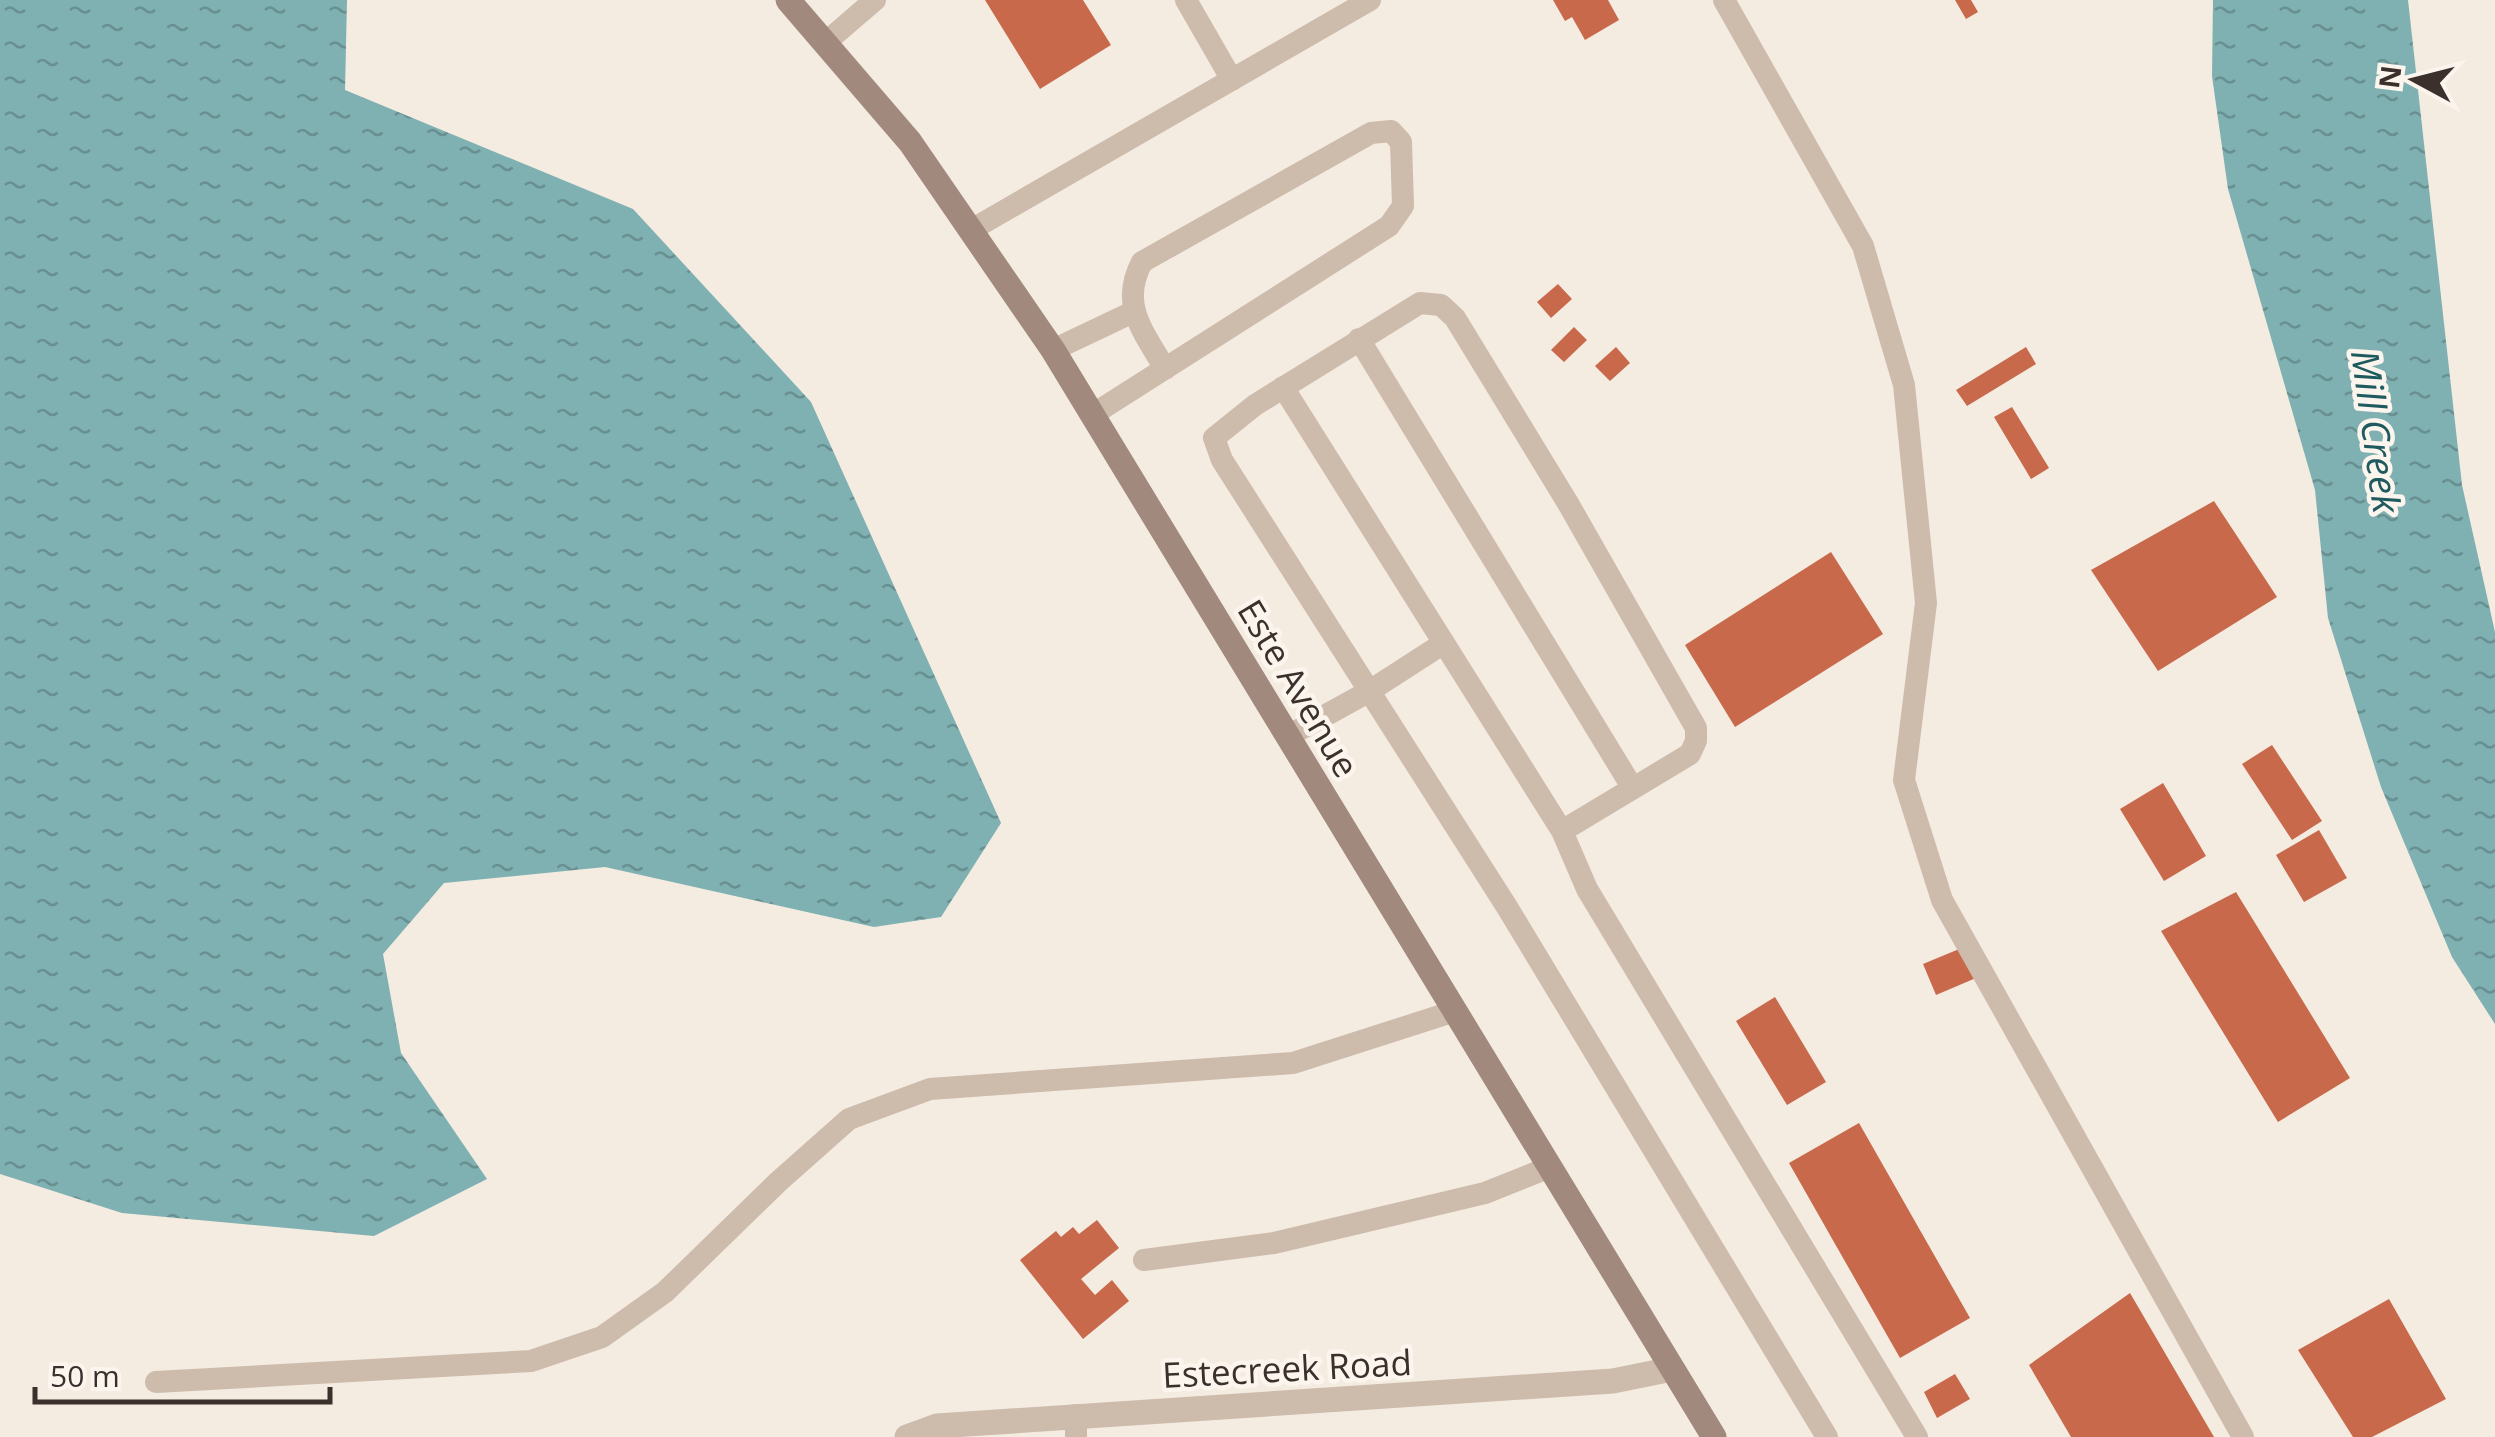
<svg xmlns="http://www.w3.org/2000/svg" width="2495" height="1437" font-family="'Open Sans',sans-serif">
	<defs>
		<pattern id="water-ripples" width="26" height="14" patternUnits="userSpaceOnUse" patternTransform="scale(2.5)"><rect width="26" height="14" fill="#7fb0b2"/><path d="M2 4q2-2 4 0t4 0M15 11q2-2 4 0t4 0" fill="none" stroke="#699091"/></pattern>
	</defs>
	<rect width="100%" height="100%" fill="#f4ebe1"/>
	<path fill="url(#water-ripples)" d="M0,0H347L345,90L633,209L811,402L1001,823L941,917L874,927L605,867L444,883L383,954L401,1053L487,1179L374,1236L122,1213L0,1174Z
		M2213,0H2408L2462,485L2495,632V1024L2452,957L2381,787L2328,618L2315,490L2228,189L2212,76Z"/>
	<path fill="#c8694b" d="M985,0H1083L1111,45L1040,89Z
		M1553,0H1608L1619,20L1585,40L1572,17L1565,21Z
		M1955,0H1971L1978,12L1966,19Z
		M1558,284L1572,299L1551,318L1537,302Z
		M1574,327L1587,340L1564,362L1551,350Z
		M1616,347L1630,363L1610,381L1595,366Z
		M2026,347L2036,364L1967,406L1956,390Z
		M2012,407L2049,468L2031,479L1994,417Z
		M2214,501L2277,597L2158,671L2091,570Z
		M1831,552L1883,634L1735,727L1685,645Z
		M2272,745L2322,821L2292,840L2242,764Z
		M2163,783L2206,856L2164,881L2120,809Z
		M2319,830L2347,878L2304,902L2276,855Z
		M2236,892L2350,1078L2278,1122L2161,931Z
		M1964,947L1976,978L1936,995L1923,964Z
		M1775,997L1826,1082L1787,1105L1736,1021Z
		M1859,1123L1970,1318L1900,1358L1789,1163Z
		M1097,1220L1119,1248L1081,1279L1095,1295L1112,1280L1129,1301L1083,1339L1020,1260L1056,1231L1061,1237L1073,1227L1079,1234Z
		M2130,1293L2214,1437H2071L2029,1365Z
		M2389,1299L2446,1399L2372,1437H2353L2298,1350Z
		M1955,1374L1970,1399L1937,1418L1924,1392Z"/>
	<g fill="none" stroke-linecap="round" stroke-linejoin="round">
		<path stroke="#cdbbac" stroke-width="22" d="M1186,0L1232,80
			M1724,0L1863,246L1904,385L1926,603L1904,780L1942,900L2243,1437
			M825,43L875,0
			M971,230L1370,0
			M1359,339L1632,787
			M1053,350L1133,312
			M1283,387L1562,831
			M1092,415L1389,226L1403,206L1401,142L1391,131L1371,133L1142,262C1119,305 1144,332 1165,369
			M1288,736L1368,692L1444,643
			M1144,1260L1274,1243L1485,1193L1550,1167
			M156,1382L531,1361L602,1337L665,1292L778,1182L849,1119L930,1089L1293,1063L1455,1011
			M1076,1415V1437
			M1827,1437L1507,907L1222,460L1214,438L1255,405L1420,303L1441,305L1455,318L1569,505L1696,728V741L1690,754L1562,831L1587,889L1917,1437"/>
		<path stroke="#cdbbac" stroke-width="25" d="M907,1437L937,1426L1613,1381L1672,1369"/>
		<path stroke="#a18a7d" stroke-width="25" d="M788,0L910,142L1053,350L1714,1437"/>
	</g>
	<g text-anchor="middle" dominant-baseline="central" stroke-width="9" stroke-linejoin="round" paint-order="stroke">
		<g font-size="35" fill="#3b302b" stroke="#fbf5ee">
			<text transform="translate(1299 688) rotate(59)">Este Avenue</text>
			<text transform="translate(1287 1368) rotate(-3)">Estecreek Road</text>
		</g>
		<g font-size="38" font-style="italic" fill="#1f5a5e" stroke="#fbf5ee">
			<text transform="translate(2377 431) rotate(82)">Mill Creek</text>
		</g>
	</g>
	<g transform="translate(2415 80) rotate(277)" stroke="#fbf5ee" stroke-width="8" paint-order="stroke">
	<path d="M0-8L18 38L0 25L-18 38Z" fill="#3b302b"/>
	<text y="-15" font-size="28" font-weight="bold" text-anchor="middle" fill="#3b302b">N</text>
	</g>
	<path d="M35 1387v15h295v-15" fill="none" stroke="#3b302b" stroke-width="5"/>
	<text x="50" y="1387" font-size="30" fill="#3b302b" stroke="#fbf5ee" stroke-width="8" paint-order="stroke">50 m</text>
</svg>
